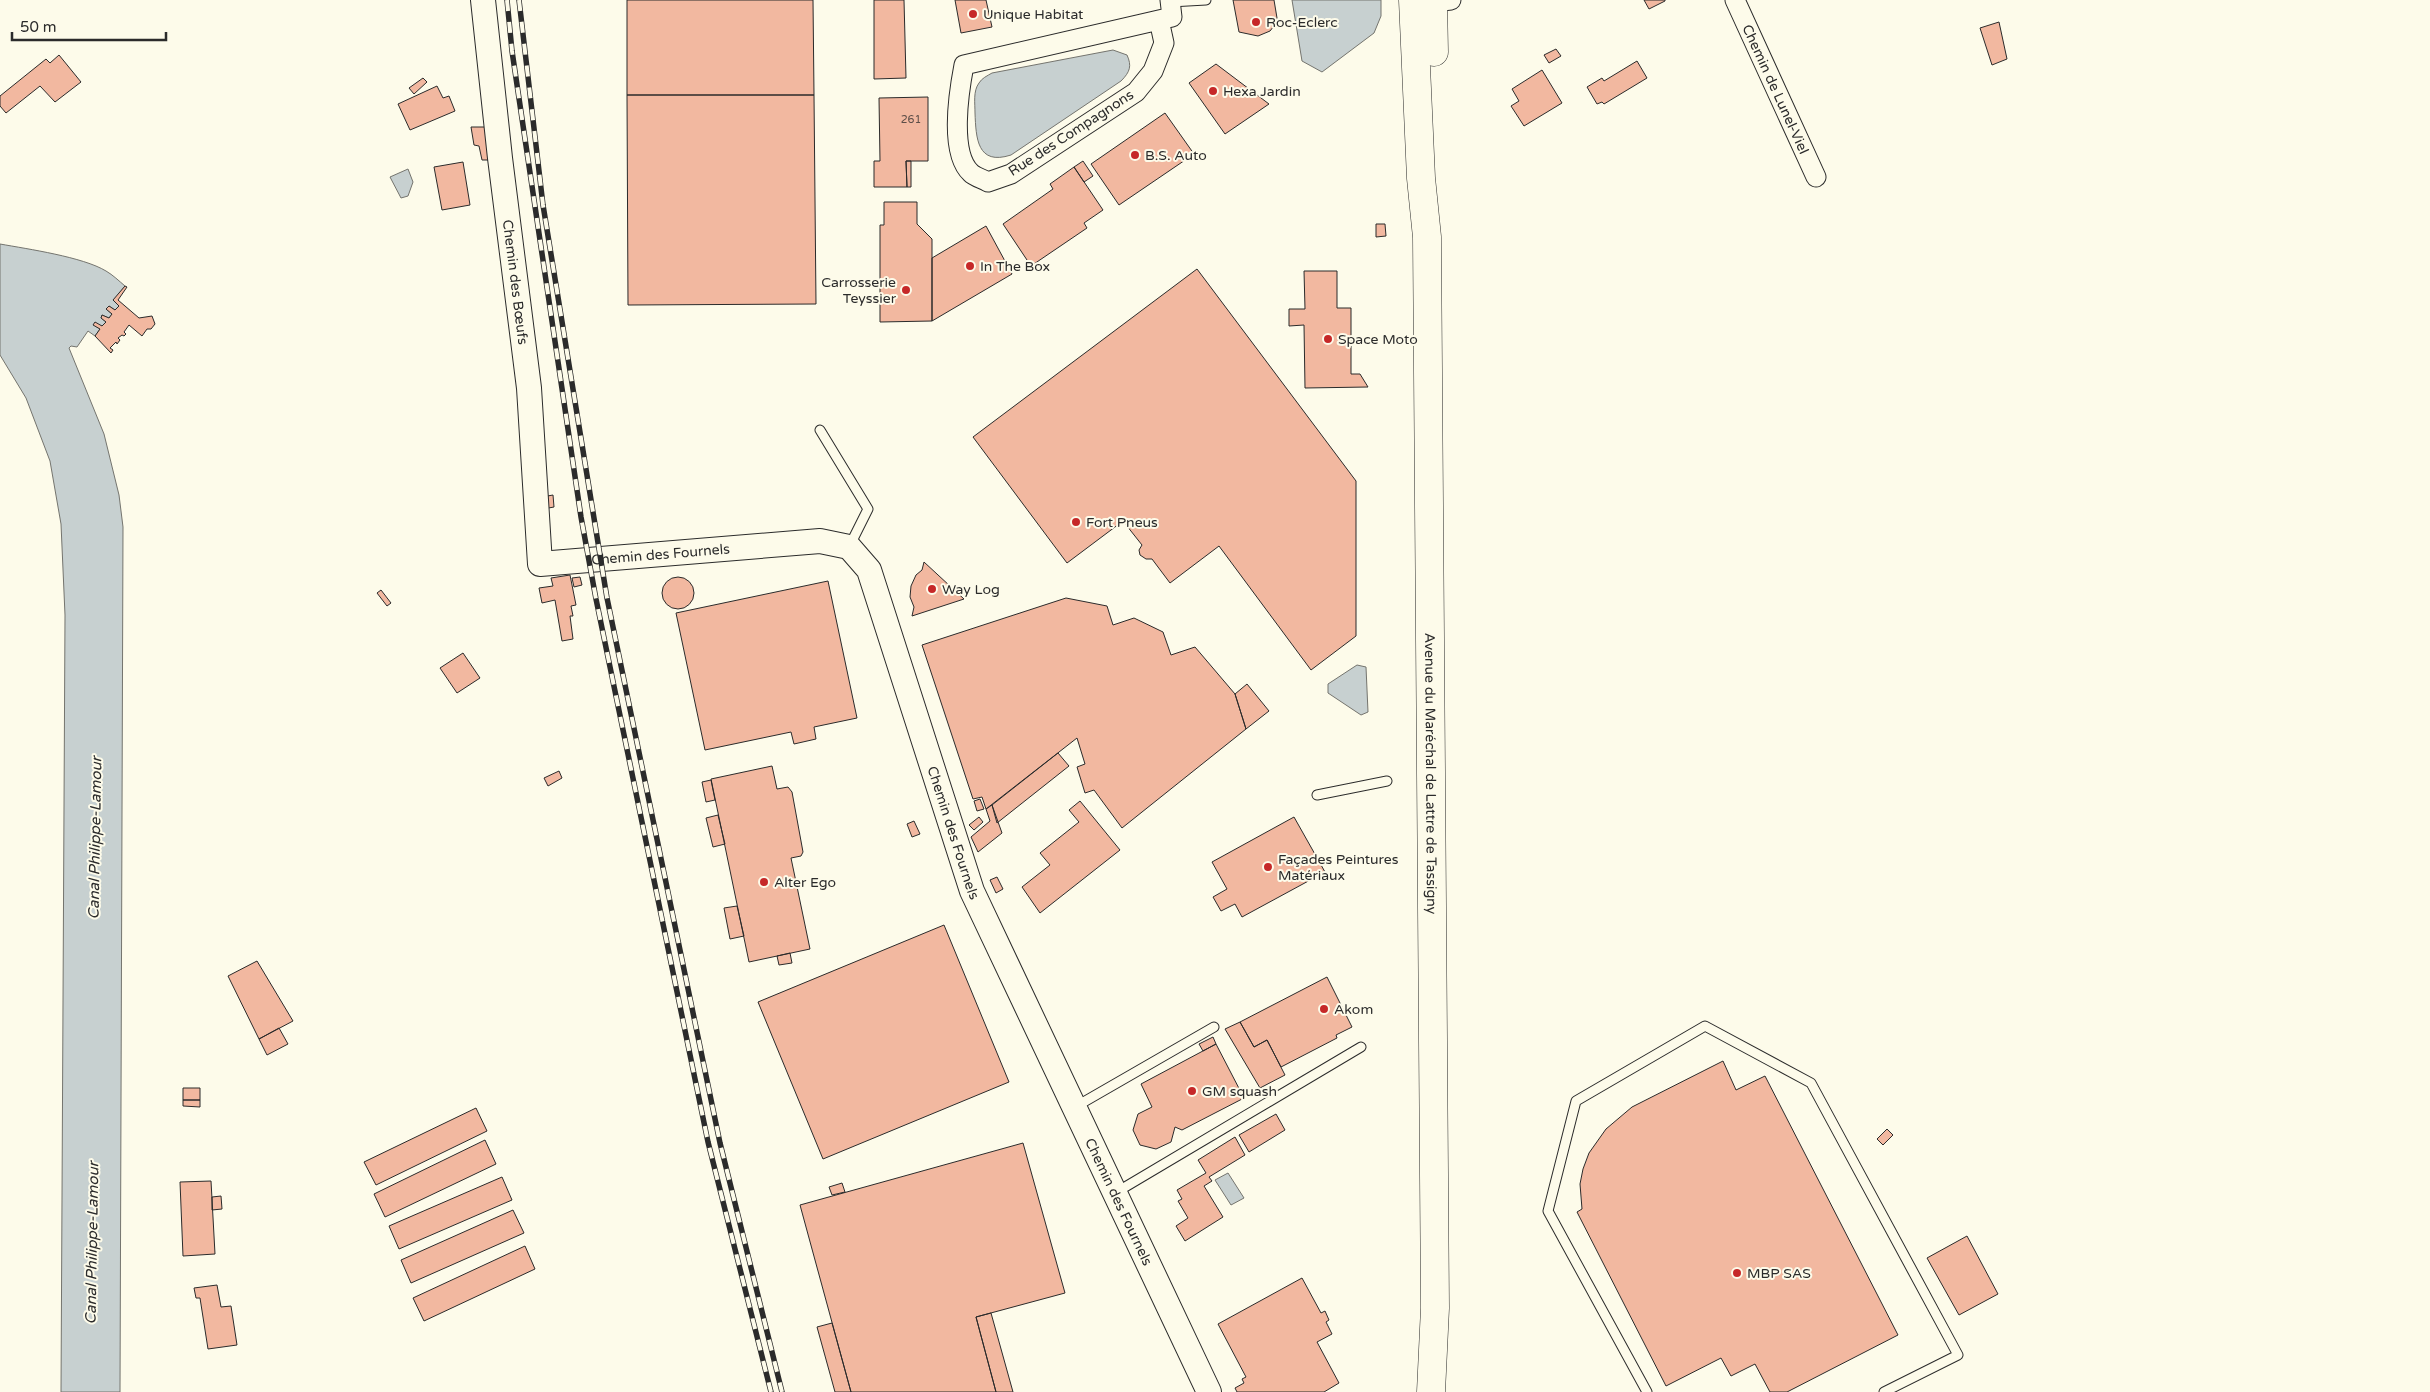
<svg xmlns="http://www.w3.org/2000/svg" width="2430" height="1392" font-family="'Varela Round',sans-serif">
	<rect width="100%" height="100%" fill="#fdfbea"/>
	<path fill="#c7d0d0" stroke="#74746e" d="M1292,0H1381V16L1374,33L1322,72L1302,61Z
		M1113,50L1127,55C1132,66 1130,72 1121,81L1011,155C977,166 976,138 975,113C975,103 973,91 979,83C982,78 987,76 992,73Z
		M408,169L413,182L408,196L401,198L390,177Z
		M0,244C28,249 83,257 106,271C113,275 119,281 125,286L114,300L119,306L115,310L109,306L106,309L112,314L109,318L102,315L101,318L106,322L102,326L94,325L100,329L95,336L88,331L77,347L71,346L69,348L104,434L119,495L123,527L120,1392H61L65,615L61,524L50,461L26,398L0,355Z
		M1357,665L1366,667L1368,712L1361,715L1328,693V684Z
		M1228,1173L1244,1198L1231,1205L1215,1180Z"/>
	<path fill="#f2b8a0" stroke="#2b2b2b" d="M627,0H813L814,95H627Z
		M874,0H904L906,78L874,79Z
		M955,0H986L992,27L961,33Z
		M1233,0H1274L1277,18L1274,26L1270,31L1258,36L1239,32Z
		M1644,0H1665V1L1649,9Z
		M1999,22L2007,59L1992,65L1980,28Z
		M1556,49L1561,56L1549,63L1544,55Z
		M59,55L81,82L55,102L40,86L6,113L0,106V96L46,59L50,63Z
		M1637,61L1647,78L1604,104L1602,102L1597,104L1587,87L1602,78L1604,81Z
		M1216,64L1269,104L1225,134L1189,83Z
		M1542,70L1562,103L1524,126L1511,106L1519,101L1512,89Z
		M423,78L427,82L414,94L409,88Z
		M437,86L443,98L449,96L455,111L410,130L398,104Z
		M627,95H814L816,304L628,305Z
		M928,97V161H906L907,187H874V161H880L879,98Z
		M1165,113L1194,154L1119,205L1091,164Z
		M471,127H486L490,160H482L479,146L474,145Z
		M906,161H911V187H907Z
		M1083,161L1093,176L1084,182L1074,167Z
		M463,162L470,205L442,210L434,167Z
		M1074,167L1103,210L1084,223L1087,228L1031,266L1003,224L1053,189L1050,184Z
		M884,202H917V224L932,239V321L880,322V225H884Z
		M1376,224H1385L1386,236L1376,237Z
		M986,226L1012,274L932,321V258Z
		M1197,269L1356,481V636L1311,670L1219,546L1170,583L1152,559H1146L1140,555L1139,550L1142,545L1123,521L1067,563L973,437Z
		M1304,271H1337V308H1351V374H1360L1368,387L1305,388L1304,325L1289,326V309H1305Z
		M125,286L127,287L118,300L139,318L152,316L155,324L151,329H147L142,336L129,325L124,332L126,334L124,336L122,335L118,338L120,340L117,344L116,342L110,348L113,350L111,353L95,336L100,329L93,325L95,322L102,326L106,322L101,318L102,315L109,318L112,314L106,309L109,306L115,310L119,306L113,300Z
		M553,495L554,507L543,509L542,497Z
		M924,562L964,599L912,616L914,607L910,597L911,586L916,575L922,570Z
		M570,575L576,605L571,606L573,616H570L573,639L562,641L555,600L542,603L539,588L553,586L551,578Z
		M662 593a16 16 0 1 1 32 0a16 16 0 1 1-32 0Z
		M580,577L582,585L574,587L572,578Z
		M828,581L857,718L814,727L816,739L794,744L791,732L705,750L676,613Z
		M381,590L391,603L387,606L377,593Z
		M1066,598L1107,606L1113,625L1134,618L1163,632L1171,655L1195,647L1235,694L1246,729L1122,828L1094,790L1085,793L1077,767L1085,764L1077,738L986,809L982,797L973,799L922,645Z
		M463,653L480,678L457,693L440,668Z
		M1247,684L1269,711L1246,729L1235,694Z
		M1058,753L1069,766L997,823L992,805Z
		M772,766L777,789L788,787L792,792L803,852L801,856L791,858L810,949L749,962L711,779Z
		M559,771L562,778L548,786L544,778Z
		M711,780L715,800L706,802L702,782Z
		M980,799L984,809L977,811L974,801Z
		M1080,801L1120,850L1040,913L1022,887L1050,865L1040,853L1079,822L1069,810Z
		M992,805L1002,833L978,852L971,837L990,821L986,809Z
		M718,815L725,844L713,847L706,818Z
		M979,817L983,822L974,830L969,825Z
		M1294,817L1325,872L1242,917L1235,904L1221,911L1213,897L1227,889L1212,862Z
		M914,821L920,834L912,837L907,824Z
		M997,877L1003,889L996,893L990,880Z
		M737,906L744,936L730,939L724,908Z
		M944,925L1009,1082L823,1159L758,1002Z
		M790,953L792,963L779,965L777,956Z
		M257,961L293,1021L259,1039L228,976Z
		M1327,977L1352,1027L1336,1035L1337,1038L1281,1067L1267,1040L1254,1047L1240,1022Z
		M1240,1022L1254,1047L1267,1040L1285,1075L1260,1088L1225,1029Z
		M279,1028L288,1044L267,1055L259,1039Z
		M1213,1037L1216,1044L1203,1051L1199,1044Z
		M1216,1044L1244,1098L1182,1130L1175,1127L1171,1142L1156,1149L1140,1145L1133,1130L1138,1114L1152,1107L1141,1084Z
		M1723,1061L1736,1090L1765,1076L1898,1335L1787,1392H1770L1755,1364L1731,1376L1721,1358L1666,1386L1577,1212L1582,1209L1580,1184L1583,1169L1589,1153L1606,1129L1632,1107Z
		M183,1088H200V1100H183Z
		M183,1100H200V1107L183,1106Z
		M476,1108L487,1131L376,1185L364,1162Z
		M1276,1114L1285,1130L1249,1152L1239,1135Z
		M1887,1129L1893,1135L1883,1145L1877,1139Z
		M1235,1137L1245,1155L1209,1177L1212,1181L1204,1186L1223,1217L1185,1241L1176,1226L1188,1218L1178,1201L1182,1199L1177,1190L1206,1173L1198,1160Z
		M485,1140L496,1164L385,1217L374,1194Z
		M1023,1143L1065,1293L976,1317L996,1392H851L800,1205Z
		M502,1177L512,1200L399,1249L389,1226Z
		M211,1181L215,1254L183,1256L180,1182Z
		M842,1183L845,1192L832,1195L829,1187Z
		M221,1196L222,1209L212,1210V1197Z
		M513,1210L524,1233L411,1283L401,1260Z
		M1967,1236L1998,1294L1959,1315L1927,1258Z
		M525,1246L535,1269L424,1321L413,1298Z
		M1302,1278L1321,1313L1325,1311L1329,1320L1326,1322L1332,1334L1317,1342L1339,1383L1324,1392H1237L1235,1388L1244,1383L1242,1379L1246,1377L1218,1324Z
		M217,1285L221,1307L231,1306L237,1345L208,1349L200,1298H196L194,1288Z
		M991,1313L1013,1392H996L976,1317Z
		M832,1323L851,1392H835L817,1327Z"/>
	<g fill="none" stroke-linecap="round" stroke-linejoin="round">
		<defs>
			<path id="service" d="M1170,2L1206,0
				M820,430L868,509L849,547
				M1317,795L1387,781
				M1075,1107L1214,1027
				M1115,1193L1361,1047
				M1647,1392L1548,1211L1576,1101L1705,1026L1811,1083L1958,1355L1884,1392"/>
			<g id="minor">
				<path id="s1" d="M1735,0L1816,177"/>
				<path d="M1433,2L1451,0"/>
				<path d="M1159,20L1164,43L1153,71L1136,92L1011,174L988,182C983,179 975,177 971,173C949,153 959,91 964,65L1172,17L1170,0"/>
			</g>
			<g id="tertiary">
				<path id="s2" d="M483,0L500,158L529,388L540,564L820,541L849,547L869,570L972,891L1209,1392"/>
			</g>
			<g id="primary">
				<path id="s3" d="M1413,0L1421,178L1427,237L1435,1308L1431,1392"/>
				<path d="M1433,0L1434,52"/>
			</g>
		</defs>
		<use href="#service" stroke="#2b2b2b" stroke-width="11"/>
		<use href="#minor" stroke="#2b2b2b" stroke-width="21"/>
		<use href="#tertiary" stroke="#2b2b2b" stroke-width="26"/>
		<use href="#primary" stroke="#2b2b2b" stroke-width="29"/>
		<use href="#service" stroke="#fdfbea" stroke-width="9"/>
		<use href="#minor" stroke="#fdfbea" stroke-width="19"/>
		<use href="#tertiary" stroke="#fdfbea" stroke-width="24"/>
		<use href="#primary" stroke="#fdfbea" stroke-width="28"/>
		<defs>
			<path id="rail" d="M507,0L512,51L581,517L596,599L708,1142L771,1392
				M519,0L543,205L607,598L720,1143L782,1392"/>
		</defs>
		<use href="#rail" stroke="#2b2b2b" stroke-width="5.5"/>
		<use href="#rail" stroke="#fdfbea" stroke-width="4" stroke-dasharray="11" stroke-linecap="butt"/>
	</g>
	<g fill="#c62828" stroke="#fdfbea" stroke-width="2">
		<circle cx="973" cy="14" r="5"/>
		<circle cx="1256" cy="22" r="5"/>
		<circle cx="1213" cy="91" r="5"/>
		<circle cx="1135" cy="155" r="5"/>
		<circle cx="970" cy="266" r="5"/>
		<circle cx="906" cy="290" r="5"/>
		<circle cx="1328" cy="339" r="5"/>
		<circle cx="1076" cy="522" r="5"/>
		<circle cx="932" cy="589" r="5"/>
		<circle cx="1268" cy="867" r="5"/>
		<circle cx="764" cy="882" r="5"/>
		<circle cx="1324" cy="1009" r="5"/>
		<circle cx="1192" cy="1091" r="5"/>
		<circle cx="1737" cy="1273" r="5"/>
	</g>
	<g text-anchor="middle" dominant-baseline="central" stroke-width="4" stroke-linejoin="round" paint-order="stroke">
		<g font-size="11" fill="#5d4e48">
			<text x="911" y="119">261</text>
		</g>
		<g font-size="14" fill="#2b2b2b" stroke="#fdfbea" text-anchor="start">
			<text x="983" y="14">Unique Habitat</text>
			<text x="1266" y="22">Roc-Eclerc</text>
			<text x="1223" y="91">Hexa Jardin</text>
			<text x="1145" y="155">B.S. Auto</text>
			<text x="980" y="266">In The Box</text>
			<text x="896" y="282" text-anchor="end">Carrosserie<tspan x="896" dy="16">Teyssier</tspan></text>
			<text x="1338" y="339">Space Moto</text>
			<text x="1086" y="522">Fort Pneus</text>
			<text x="942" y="589">Way Log</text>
			<text x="1278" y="859">Façades Peintures<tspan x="1278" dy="16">Matériaux</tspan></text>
			<text x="774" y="882">Alter Ego</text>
			<text x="1334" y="1009">Akom</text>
			<text x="1202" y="1091">GM squash</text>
			<text x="1747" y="1273">MBP SAS</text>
		</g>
		<g font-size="14" fill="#2b2b2b" stroke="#fdfbea">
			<text stroke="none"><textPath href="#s1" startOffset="98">Chemin de Lunel-Viel</textPath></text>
			<text transform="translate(1071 133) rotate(-33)">Rue des Compagnons</text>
			<text stroke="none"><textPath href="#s2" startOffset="284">Chemin des Bœufs</textPath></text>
			<text stroke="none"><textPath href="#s2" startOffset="688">Chemin des Fournels</textPath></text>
			<text stroke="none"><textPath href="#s3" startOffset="774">Avenue du Maréchal de Lattre de Tassigny</textPath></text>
			<text stroke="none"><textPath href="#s2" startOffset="1184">Chemin des Fournels</textPath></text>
			<text stroke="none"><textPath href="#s2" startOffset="1589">Chemin des Fournels</textPath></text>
		</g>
		<g font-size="15" font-style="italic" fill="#2b2b2b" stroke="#fdfbea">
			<text transform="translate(95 838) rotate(-89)">Canal Philippe-Lamour</text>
			<text transform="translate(92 1243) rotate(-89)">Canal Philippe-Lamour</text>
		</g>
	</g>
	<path d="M12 32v8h154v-8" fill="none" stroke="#2b2b2b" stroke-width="2.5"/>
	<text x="20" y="32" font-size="15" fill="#2b2b2b" stroke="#fdfbea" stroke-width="4" paint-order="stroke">50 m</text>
</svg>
